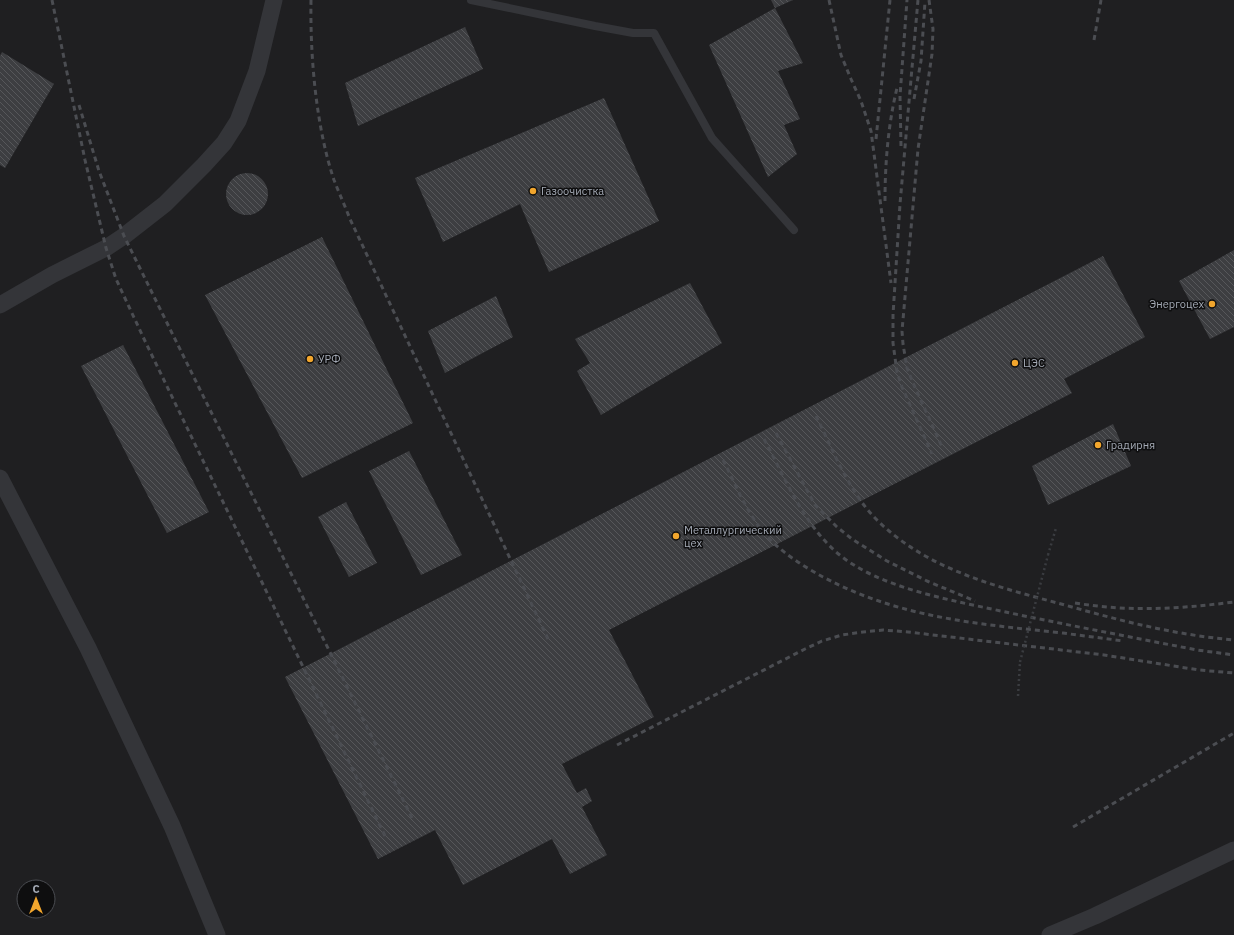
<svg xmlns="http://www.w3.org/2000/svg" width="1234" height="935" font-family="'IBM Plex Sans',sans-serif">
	<defs>
		<pattern id="building-back-hatch" width="6" height="6" patternUnits="userSpaceOnUse"><rect width="6" height="6" fill="#3d3e41"/><path d="M-1 5l2 2M0 0l6 6M5-1l2 2" fill="none" stroke="#56575a"/></pattern>
	</defs>
	<rect width="100%" height="100%" fill="#131314"/>
	<path fill="#1f1f21" fill-rule="evenodd" d="M0,0H1234V935H0ZM24,887H48V911H24Z"/>
	<path fill="url(#building-back-hatch)" d="M771,0H793L775,8Z
		M775,8L803,63L778,71L800,119L784,125L797,154L768,177L709,45Z
		M465,27L483,69L358,126L345,83Z
		M2,52L54,84L5,168L0,165V56Z
		M604,98L659,221L549,272L520,204L443,242L415,178Z
		M226 194a21 21 0 1 1 42 0a21 21 0 1 1-42 0Z
		M322,237L413,423L302,478L205,295Z
		M1234,250V327L1210,339L1179,281Z
		M1103,256L1145,337L1064,379L1072,393L609,630L654,717L562,764L577,793L586,788L592,801L582,807L607,855L570,874L552,839L463,885L435,830L378,859L285,677Z
		M690,283L722,343L601,415L577,371L590,363L575,339Z
		M496,296L513,337L445,373L428,331Z
		M123,345L209,512L167,533L81,366Z
		M1113,424L1131,466L1048,505L1032,466Z
		M409,451L462,555L421,575L369,471Z
		M346,502L377,563L349,577L318,517Z"/>
	<g fill="none" stroke-linecap="round" stroke-linejoin="round">
		<path stroke="#3a3c40" stroke-width="2.5" stroke-dasharray="2 3" stroke-linecap="butt" d="M1048,555L1056,528
			M1018,696L1020,662"/>
		<path stroke="#343539" stroke-width="8" d="M471,0L595,26L633,33H654L712,138L794,230"/>
		<path stroke="#343539" stroke-width="17" d="M0,305L52,275L106,248L124,236L165,204L204,165L224,143L238,121L257,71L274,0
			M0,478L88,648L172,826L217,935
			M1050,935L1095,916L1234,850"/>
		<path stroke="#4b4d52" stroke-width="3" stroke-dasharray="5 4" stroke-linecap="butt" d="M52,0L85,160L106,248L116,279L145,341L385,836
			M311,0C310,56 316,127 334,180C339,193 345,206 350,219L548,639
			M829,0L841,55L851,79L861,101L871,131L891,283
			M918,0L900,204L893,315V343L897,372L902,387L932,454
			M929,0L933,29L932,54L918,149L902,331L903,344L907,368L913,383L943,449
			M1094,40L1101,0
			M914,99L921,61L925,2
			M79,105L99,171L124,236L413,820
			M876,139L890,0
			M901,146L900,96L907,0
			M885,201C885,164 888,125 897,88
			M816,416C833,450 848,490 875,518C926,570 998,587 1065,605C1121,621 1176,635 1234,640
			M776,433L815,505L837,527L852,539L887,561L927,581L975,601
			M764,439C785,478 802,521 835,551C877,589 957,601 1010,613C1073,626 1135,638 1197,650L1234,655
			M723,460C735,483 745,509 761,529C776,549 801,565 823,577C900,618 978,624 1063,633C1083,636 1103,638 1123,641
			M1075,603C1130,612 1179,609 1234,602
			M617,745L805,649L822,641L842,635L863,632L883,630L908,632L1104,655L1199,670L1234,673
			M1073,827L1234,733"/>
		<path stroke="#3a3c40" stroke-width="2.5" stroke-dasharray="2 3" stroke-linecap="butt" d="M1020,662L1048,555"/>
	</g>
	<g fill="#f2a62d" stroke="#0e0e0f" stroke-width="1.5">
		<circle cx="533" cy="191" r="4"/>
		<circle cx="1212" cy="304" r="4"/>
		<circle cx="310" cy="359" r="4"/>
		<circle cx="1015" cy="363" r="4"/>
		<circle cx="1098" cy="445" r="4"/>
		<circle cx="676" cy="536" r="4"/>
	</g>
	<g text-anchor="middle" dominant-baseline="central" stroke-width="3" stroke-linejoin="round" paint-order="stroke">
		<g font-size="11" fill="#a4aab5" stroke="#0e0e0f" text-anchor="start">
			<text x="541" y="191">Газоочистка</text>
			<text x="1204" y="304" text-anchor="end">Энергоцех</text>
			<text x="318" y="359">УРФ</text>
			<text x="1023" y="363">ЦЭС</text>
			<text x="1106" y="445">Градирня</text>
			<text x="684" y="530">Металлургический<tspan x="684" dy="13">цех</tspan></text>
		</g>
	</g>
	<g transform="translate(36 899)"><circle r="19" fill="#0e0e0f" stroke="#4a4c51"/>
	<path d="M0-3L7 15L0 10L-7 15Z" fill="#f2a62d"/>
	<text y="-6" font-size="11" font-weight="bold" text-anchor="middle" fill="#a4aab5">С</text>
	</g>
</svg>
